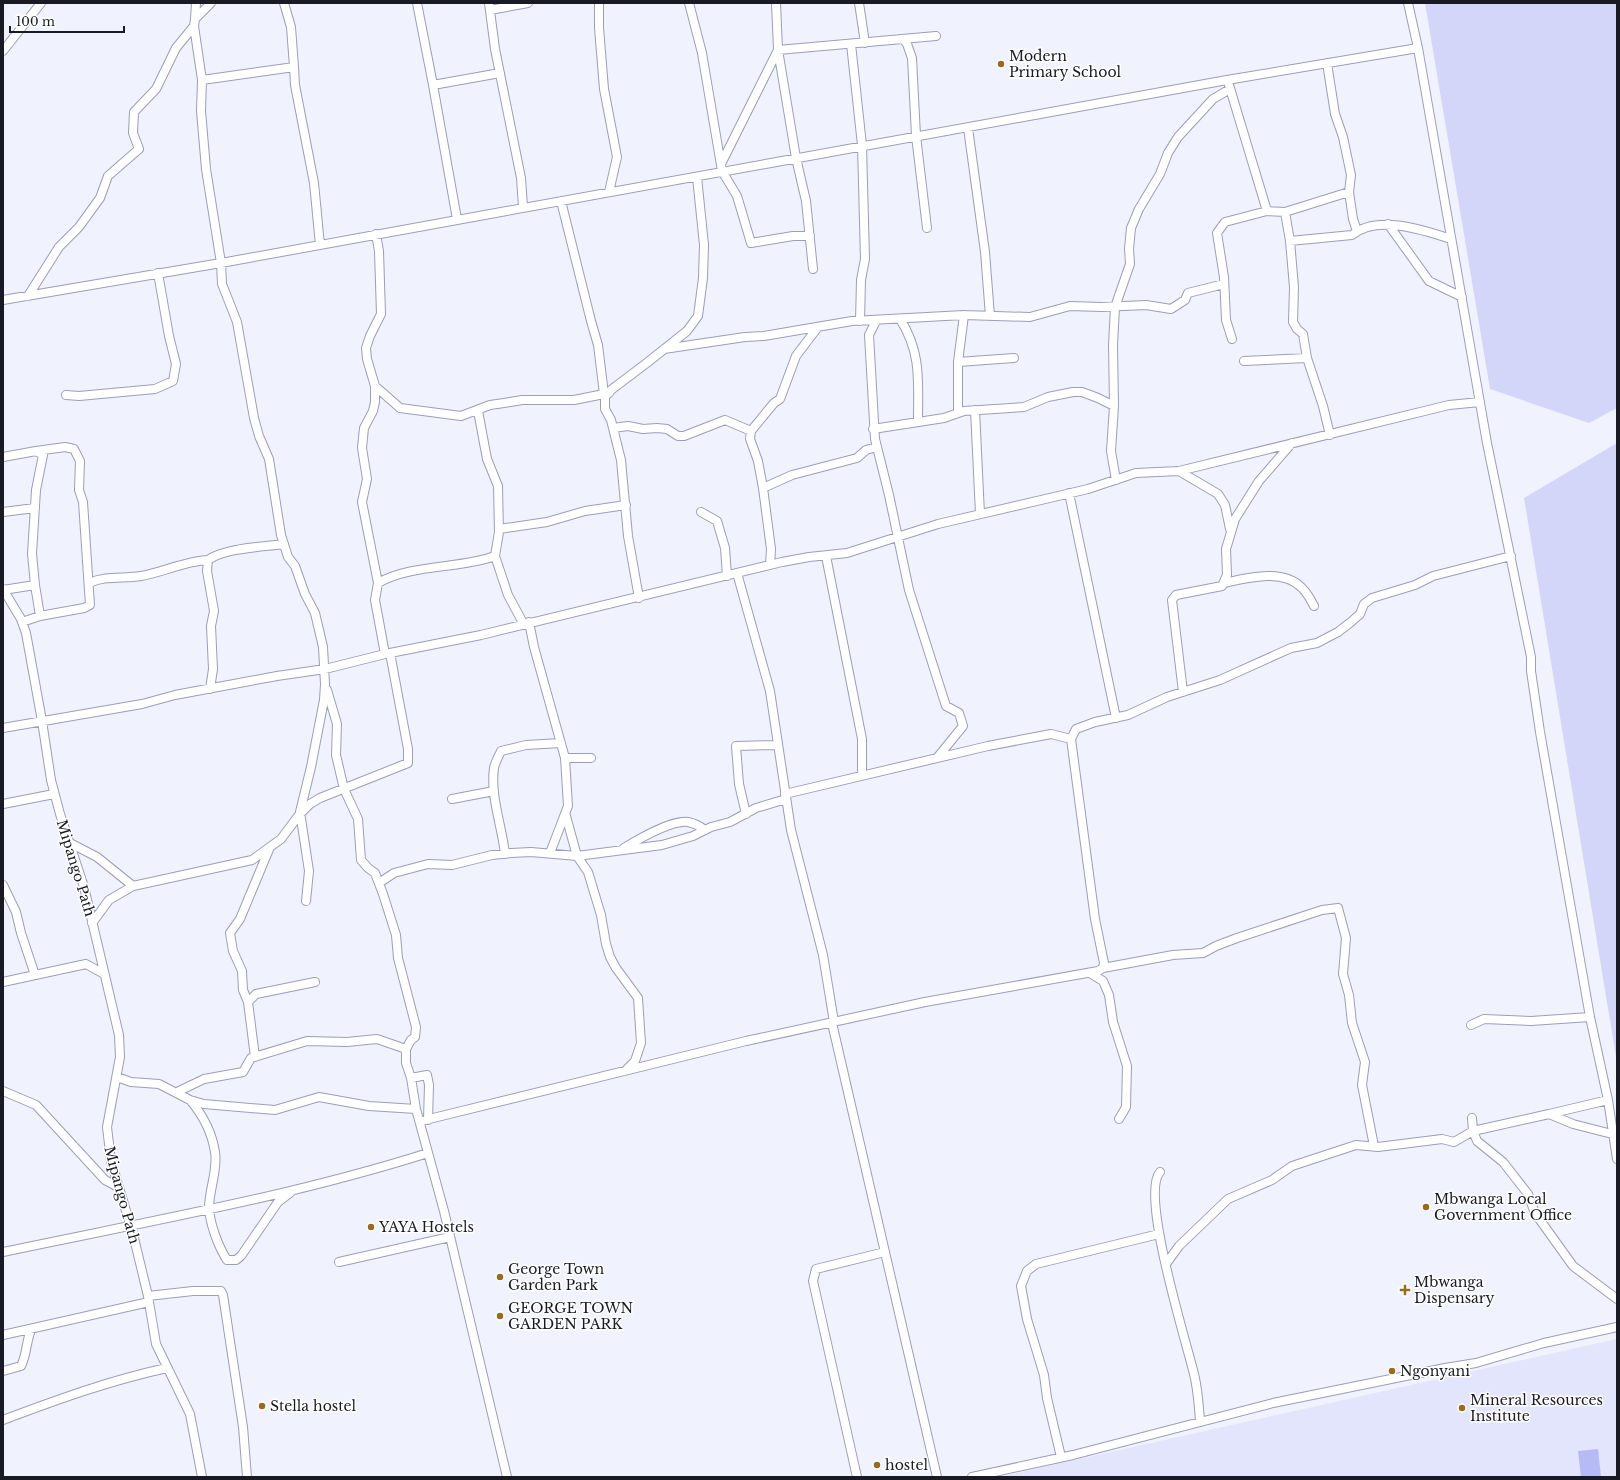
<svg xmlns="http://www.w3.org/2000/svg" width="1620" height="1480" font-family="'Libre Baskerville',serif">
	<rect width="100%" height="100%" fill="#f0f2fe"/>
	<path fill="#e2e5fb" d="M1617,1339V1477H999Z"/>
	<path fill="#d3d6f9" d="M1425,3H1617V408L1589,423L1490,389Z
		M1617,443V1063L1524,498Z"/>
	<path fill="#b6baf7" d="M1598,1449L1601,1477H1581L1578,1451Z"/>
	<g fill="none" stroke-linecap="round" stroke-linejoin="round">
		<defs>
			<path id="minor" d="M211,3L195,19L194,26L202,80L201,111L206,169L221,263L222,284L237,322L254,418L259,436L269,459L281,535L288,557L295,566L305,594L315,613L323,647L325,684L324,700L311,767L300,812L309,871L306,901
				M284,3L291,27L294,67
				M417,3L433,85L457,219
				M489,3L495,49L521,178L523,207
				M599,3V28L604,89L617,157L609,192
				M689,3L702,53L722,171L737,196L751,243L793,236H810
				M859,3L865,43
				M1408,3L1418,48L1487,443L1531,657V671L1540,732L1590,1017L1608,1100L1617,1159
				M490,10L528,3
				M195,19L196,3
				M903,39L907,44L912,58L916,136L927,228
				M851,44L862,145L865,259L861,280L860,321
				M3,51L41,3
				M1327,63L1335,114L1343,137L1351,175L1349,192L1353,219L1357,231
				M202,80L294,67L295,85L314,183L320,245
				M433,85L500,73
				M1229,85L1267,211L1285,212L1349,192
				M968,128L985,252L990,316
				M721,164L778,50L776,3
				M561,201L591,321L598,345L604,394
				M1285,212L1290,241L1294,287L1293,322L1297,329L1303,334L1307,358
				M1388,224L1429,281L1462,297
				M376,234L379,251L381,314L370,336L366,348L367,359L375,386V402L373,411L364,428L362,448L367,479L362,502L378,583
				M1290,241L1352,235C1377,214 1424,230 1451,239
				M813,269L806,201L796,158L778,50L936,36
				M28,296L59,247L79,227L100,198L108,176L139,149L133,133L134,112L156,89L176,48L194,26
				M3,300L221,263L1227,80L1418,48
				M900,319C922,353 918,383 918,422
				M876,321L869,335L875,439L889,495L909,590L946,706L959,713L963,726L937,758
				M1232,339L1226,320L1224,277L1217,233L1225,222L1267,211
				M664,349L745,337L764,336L852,321L964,315L1030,317L1070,306L1101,307L1146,305L1171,309L1185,300L1188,293L1224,284
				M1244,361L1307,358L1323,406L1330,435
				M958,362L1014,358
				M375,386L400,408L461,416L490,405L504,403L522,400H574L609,393
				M66,395L79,396L155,389L173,381L176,364L169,336L158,273
				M975,410L980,514
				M958,413V362L964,315
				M613,428L628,426L643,429L657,428L667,429L678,436H684L725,420L751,431
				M873,429L944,418L964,411L1024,407L1048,397L1073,392H1082L1098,398L1114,406
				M3,457L36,451L43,455L36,490L32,554L35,585L3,590
				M1179,471L1218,494L1225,505L1230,529
				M1116,480L1111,451L1114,406L1113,345L1115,307L1130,264L1129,249L1131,228L1139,209L1160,174L1168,153L1178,137L1213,99L1230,89
				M763,488L792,475L857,458L866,450L877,447
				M1069,493L1116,718
				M3,512L35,508
				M701,512L717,521L725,548L727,576
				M499,529L547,522L585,511L626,505
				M495,556L508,595L523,623
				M826,556L862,739V775
				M770,565L771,549L763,488L758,461L750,439L751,431L774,403L780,399L796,356L818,327
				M737,573L770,691L791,830L823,955L834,1022
				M89,583C107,575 123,579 141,576C164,572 185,561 208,560
				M1224,583C1247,578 1283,568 1302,588C1307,593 1311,600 1314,606
				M35,585L40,616
				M3,589L21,619L26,633L42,721L51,780L60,814L84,887L119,1035L120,1057L107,1127L111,1161L133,1234L148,1296L156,1344L190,1414L202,1477
				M639,598L628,536L621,460L611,420L605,409V397L611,390L648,362L687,331L698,316L703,278L704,245L697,177
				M22,622L40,616L84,608L90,605L83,502L79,490L80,461L74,449L65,447L36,451
				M529,622L534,647L565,758L568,806L550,853
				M385,654L375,600L378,583C411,564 460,569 495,556L499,532L498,486L487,459L478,411
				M210,689L213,669L211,626L214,611L207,571L208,560C225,548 262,547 284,544
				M327,690L337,724L336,755L344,789L358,819L361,860L368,868L375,873L383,894L396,935L398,958L416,1027L415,1037L411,1040L406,1049V1063L411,1078L416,1109L444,1211L507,1477
				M1183,692L1172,600L1176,595L1222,586L1227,575L1226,549L1235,519L1259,481L1292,443
				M3,728L142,704L175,695L277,676L325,669L385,654L481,635L782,562L809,557L847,553L938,524L1088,489L1136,473L1179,471L1449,405L1480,402
				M565,758H591
				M785,794L988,746L1051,734L1071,739
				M452,799L494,791
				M3,804L54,794
				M746,814L739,784L736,746L777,745
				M566,816L577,856L662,845L693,836L711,827L730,822L756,808L786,799
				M70,843L97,857L133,886
				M624,848C639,839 671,820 688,822C694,823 701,827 705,830
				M505,854C502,826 490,796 494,768C495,762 499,756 501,751L526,745L561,743
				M379,883L394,873L428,864L452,865L492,855L511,853L531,852L577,856L588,872L601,915L606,944L610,957L616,968L638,998L641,1043L635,1061L625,1071
				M3,885L16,912L21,933L35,975
				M92,923L109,900L133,886L252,860L281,839L299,815L310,804L320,798L408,763V749L390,653
				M1103,968L1173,955L1203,953L1216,946L1237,938L1322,910L1338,908L1346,938L1343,974L1349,995L1352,1023L1365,1062L1362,1085L1374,1146
				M1090,973L1103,981L1109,995L1113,1022L1127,1066L1126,1107L1119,1119
				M3,982L86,964L104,974
				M248,1002L243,990L242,971L233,951L230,933L240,919L270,847
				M832,1023L937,1477
				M1471,1025L1484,1019L1531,1021L1590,1017
				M255,1057L248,1002L256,994L315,982
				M117,1077L131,1082L159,1084L190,1100L204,1104L275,1110L319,1097L369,1106L416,1109
				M411,1078L427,1075L429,1085L428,1120
				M3,1091L36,1105L105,1180L118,1187
				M177,1092L204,1079L243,1072L251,1058L307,1041L347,1042L377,1039L406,1049
				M190,1100C202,1114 212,1133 215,1152C218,1171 209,1189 209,1208C210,1224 218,1246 227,1260H236L241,1256L278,1202L291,1192
				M1549,1114L1608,1100
				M1472,1118L1473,1131L1477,1141L1503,1162L1528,1194L1535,1213L1573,1266L1617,1299
				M421,1121L746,1041L925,1002L1098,971L1103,968L1104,963L1095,919L1071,739L1076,729L1095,722L1128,715L1167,697L1220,680L1291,648L1317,643L1338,632L1351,622L1360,614L1364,604L1372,598L1415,585L1433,576L1511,556
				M1160,1172C1140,1194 1186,1341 1194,1374C1198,1390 1199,1406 1200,1422
				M3,1252C145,1222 289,1197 428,1153
				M339,1262L450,1237
				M1166,1264L1179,1246L1228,1199L1272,1180L1292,1166L1356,1145L1378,1147L1442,1139L1454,1142L1473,1131L1549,1114L1573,1124L1612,1134
				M148,1296L193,1291H221L223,1295L243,1427L247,1477
				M3,1335L149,1302
				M3,1371L21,1366C27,1354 26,1342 31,1330
				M3,1420C56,1400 111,1380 167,1368
				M1061,1457L1047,1398L1044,1375L1027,1319L1021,1286L1027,1271L1036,1264L1159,1234
				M857,1477L813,1281L816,1269L885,1252
				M972,1477L1073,1455L1273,1403L1445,1368L1476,1363L1544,1343L1617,1327"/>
		</defs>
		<use href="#minor" stroke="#9b9eb9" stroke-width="10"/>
		<use href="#minor" stroke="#fff" stroke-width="8"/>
	</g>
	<g fill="#986c1a" stroke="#fff" stroke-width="1.5">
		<circle cx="1001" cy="64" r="4"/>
		<circle cx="1426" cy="1207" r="4"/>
		<circle cx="371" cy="1227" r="4"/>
		<circle cx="500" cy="1277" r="4"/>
		<path d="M1403 1284h4v4h4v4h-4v4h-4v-4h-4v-4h4z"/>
		<circle cx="500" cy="1316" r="4"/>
		<circle cx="1392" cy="1371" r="4"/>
		<circle cx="262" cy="1406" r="4"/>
		<circle cx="1462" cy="1408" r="4"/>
		<circle cx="877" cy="1465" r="4"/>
	</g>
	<g text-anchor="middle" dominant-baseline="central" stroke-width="3" stroke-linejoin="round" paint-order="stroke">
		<g font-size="14" fill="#191a24" stroke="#fff" text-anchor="start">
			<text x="1009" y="56">Modern<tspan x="1009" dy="16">Primary School</tspan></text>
			<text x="1434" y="1199">Mbwanga Local<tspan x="1434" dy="16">Government Office</tspan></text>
			<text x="379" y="1227">YAYA Hostels</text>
			<text x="508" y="1269">George Town<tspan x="508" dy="16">Garden Park</tspan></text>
			<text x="1414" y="1282">Mbwanga<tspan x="1414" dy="16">Dispensary</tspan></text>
			<text x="508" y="1308">GEORGE TOWN<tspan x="508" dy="16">GARDEN PARK</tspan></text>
			<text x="1400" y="1371">Ngonyani</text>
			<text x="1470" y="1400">Mineral Resources<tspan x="1470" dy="16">Institute</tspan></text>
			<text x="270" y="1406">Stella hostel</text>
			<text x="885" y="1465">hostel</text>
		</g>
		<g font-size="14" fill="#191a24" stroke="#fff">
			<text transform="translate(76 868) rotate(73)">Mipango Path</text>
			<text transform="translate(122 1195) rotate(75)">Mipango Path</text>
		</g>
	</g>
	<rect width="1620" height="1480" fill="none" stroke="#191a24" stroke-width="8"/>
	<path d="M10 26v6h114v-6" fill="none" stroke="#191a24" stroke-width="2"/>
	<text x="16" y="26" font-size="12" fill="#191a24" stroke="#ffffff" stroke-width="3" paint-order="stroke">100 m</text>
</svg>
